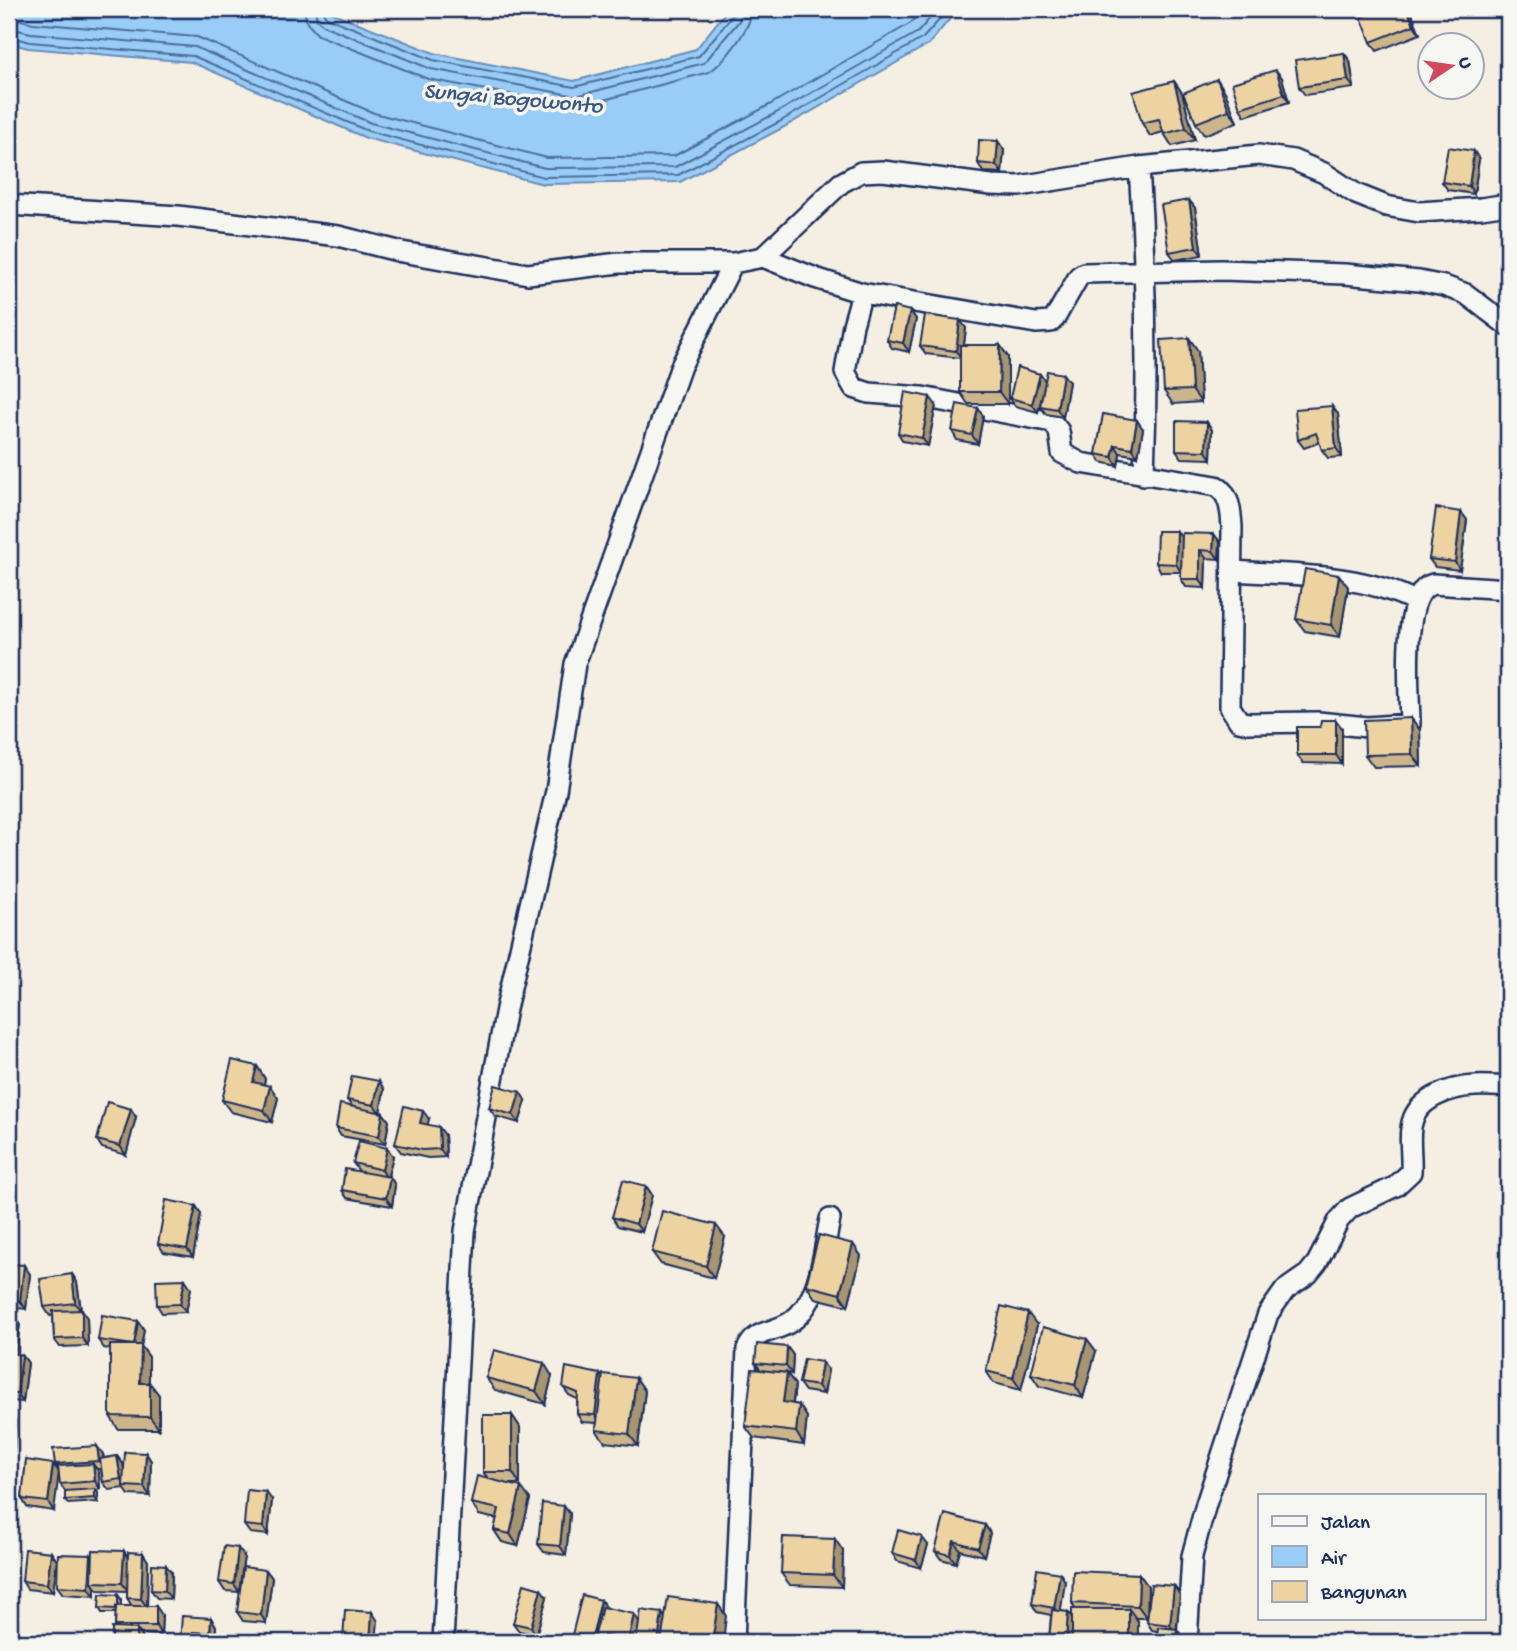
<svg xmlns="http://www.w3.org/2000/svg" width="1517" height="1651" font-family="'Gochi Hand',sans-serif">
	<rect width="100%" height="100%" fill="#f4efe2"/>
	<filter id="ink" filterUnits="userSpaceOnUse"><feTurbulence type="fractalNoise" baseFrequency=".0143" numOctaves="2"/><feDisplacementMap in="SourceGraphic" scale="14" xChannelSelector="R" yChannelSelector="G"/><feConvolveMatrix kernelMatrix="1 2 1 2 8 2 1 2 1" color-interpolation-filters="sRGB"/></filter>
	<g filter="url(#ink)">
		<path fill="#99ccf6" stroke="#678db9" stroke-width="2" d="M9,9H323L434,53L574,81L696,49L728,9H958L929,44L784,127L680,182L543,184L366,138L191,62L28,48L9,43Z"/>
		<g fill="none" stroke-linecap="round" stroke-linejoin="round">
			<path stroke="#4d6e9b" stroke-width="2" d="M304,9L307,23L318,35L428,79L571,106H581L709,72C724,63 752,27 752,9
				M315,9L317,20L325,26L431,69L576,96L704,63L739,21L742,9
				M324,9V14L328,18L433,60L574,87L699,56L732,16L733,9
				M9,17L33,23L197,37L374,113L547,158L674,156L771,104L911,23L924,9
				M9,28L31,33L195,47L371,123L545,168L675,167L776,113L918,32L938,9
				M9,36L30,42L193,56L368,131L544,177L678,175L781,121L923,38L949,9"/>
			<defs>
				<path id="minor" d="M1139,167C1146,270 1148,372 1144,475
					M9,205L178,216L338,236L402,252L528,274L619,263H733L763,257L841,183L861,172L883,171L991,185L1019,186L1139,167L1259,155L1293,160L1324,173L1356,194L1386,206L1419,212L1481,208L1508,204
					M763,257L815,278L862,293L1036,323L1051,322L1055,318L1079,276L1084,273L1221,270L1345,274L1419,281L1444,286L1466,294L1508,326
					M862,293L853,325L845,372L854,388L869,393L922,397L1052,422L1059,431L1062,453L1081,463L1216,486C1230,494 1231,512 1232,527L1230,707L1239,721L1248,723L1318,722L1367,727L1410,724C1410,696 1399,592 1433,584L1508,589
					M1232,571C1293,575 1360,573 1415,601
					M443,1642L465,1231L506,1009L556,791L575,664L681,366L733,263
					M734,1642L747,1349C758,1327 774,1334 792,1321C821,1299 823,1253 830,1219
					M1187,1642L1192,1556L1206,1504L1268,1314L1285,1290L1308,1274L1317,1263L1339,1220L1350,1208L1396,1186L1411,1172C1412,1157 1409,1142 1411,1128C1414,1099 1450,1087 1475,1086C1486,1085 1497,1087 1508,1086"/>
			</defs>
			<use href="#minor" stroke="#1b2f5e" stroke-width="24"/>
			<use href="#minor" stroke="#f6f6f2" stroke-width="19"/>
		</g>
		<path fill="#cdb58b" stroke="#1b2f5e" stroke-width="2" d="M1381,9H1410L1420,34L1377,51L1371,42Z
			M1344,53L1350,61L1354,88L1305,95L1299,87Z
			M1282,78L1289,102L1245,116L1240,108Z
			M1217,79L1225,92L1237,122L1204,135L1196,123Z
			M1174,81L1182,93L1195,140L1172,146L1163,132L1150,136L1142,123Z
			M1004,150L1002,173L983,172L978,163Z
			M1479,159L1474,194L1448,190L1442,182Z
			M1189,200L1195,208L1202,255L1175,260L1169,252Z
			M910,311L916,319L909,352L892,348L887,340Z
			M966,328L964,345H1000L1008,357V404H968L960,392V358L926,354L920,346Z
			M1189,338L1198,351L1201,402L1173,404L1164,391Z
			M1045,380L1069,382L1063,417L1046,414L1040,406L1041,402L1038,412L1015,406L1010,398Z
			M936,405L928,446L903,441L898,433Z
			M978,408L983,416L978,444L957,440L952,431Z
			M1338,414L1342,457L1328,458L1322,450L1320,442L1304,448L1298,440Z
			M1207,422L1212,430L1211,459L1182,458L1176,450Z
			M1143,429L1138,456L1120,453L1118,466L1101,462L1096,454Z
			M1461,512L1467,520L1460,570L1435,567L1429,559Z
			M1214,534L1220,542L1219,559L1206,558L1205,588L1186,587L1181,579V572H1161L1156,563L1182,539Z
			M1339,575L1348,587L1340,637L1305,631L1296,619Z
			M1411,718L1420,730L1421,766L1374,767L1365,755Z
			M1342,728V764L1303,763L1297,755Z
			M257,1066L265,1079L264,1084L278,1098L272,1122L231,1112L222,1100Z
			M384,1089L380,1112L383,1113L389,1121L385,1144L341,1136L336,1128L352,1106L347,1100Z
			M526,1101L519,1123L495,1116L489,1108Z
			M136,1117L126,1155L102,1148L97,1140Z
			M429,1119L427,1125L445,1135L446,1157L428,1158L401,1152L395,1144Z
			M393,1156L388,1176L390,1177L395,1185L392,1206L347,1198L342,1190L359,1171L353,1163Z
			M646,1186L652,1195L642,1232L618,1226L612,1217Z
			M196,1206L201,1214L193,1257L164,1252L158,1244Z
			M725,1237L714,1278L661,1264L652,1252Z
			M853,1244L861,1256L848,1306L815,1298L806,1285Z
			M9,1264L30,1274L26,1309L9,1307Z
			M72,1274L77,1282L81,1310L87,1318L88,1346L60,1347L54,1339L53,1315L50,1316L44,1307Z
			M191,1288L186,1312L162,1313L157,1305Z
			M9,1315L20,1323L16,1354L22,1355L28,1363L23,1402L11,1401L9,1397Z
			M138,1321L144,1330L141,1346L149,1357V1383L159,1395V1429H118L110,1416V1349L104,1348L98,1340Z
			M1037,1325L1021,1390L994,1383L986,1371Z
			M1087,1339L1096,1351L1083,1398L1039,1386L1031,1374Z
			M787,1347L793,1355L792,1374L787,1373L795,1385L793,1404L799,1405L807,1417L804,1445L754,1438L745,1426L760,1369L755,1363Z
			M828,1370L824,1394L805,1391L799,1383Z
			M600,1374L603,1378H636L645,1391L638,1446L605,1442L596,1430L597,1423L582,1422L577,1414V1399L569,1395L563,1387Z
			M552,1376L545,1404L495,1390L486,1378Z
			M9,1412H10L16,1420L14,1452H9Z
			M512,1415L520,1427V1484H509L530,1499L518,1546L502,1542L494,1530L497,1519L479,1515L471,1503L488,1478L483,1472Z
			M146,1453L151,1461L150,1496L129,1495L124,1488L109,1490L103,1482L101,1469H97L99,1472L100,1489L96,1490L98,1493V1502L68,1504L65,1500V1491L60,1484L59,1470L55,1464L103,1454L104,1458L117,1456L123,1464L124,1470Z
			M26,1460L54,1511L27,1507L22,1499Z
			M272,1500L268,1535L250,1533L244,1525Z
			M570,1514L566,1555L544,1552L538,1544Z
			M985,1525L990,1533L984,1556L960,1550L956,1563L941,1559L935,1551Z
			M928,1545L921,1568L897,1561L892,1553Z
			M124,1551L128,1558L148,1561L147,1606L162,1615L161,1635L141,1634L143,1638V1642H112L117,1629L115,1626L116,1613H102L99,1608L118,1595L121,1599V1606H132L127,1598V1591L98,1590L95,1587V1596L63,1594L57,1586L93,1559Z
			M843,1551L842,1587L790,1585L781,1573Z
			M51,1552L57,1561L53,1592L27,1589L22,1581Z
			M244,1556L239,1592L225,1591L219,1582Z
			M266,1570L272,1578L266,1623L243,1621L237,1612Z
			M172,1573L171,1599L157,1598L151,1590Z
			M1139,1574L1148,1586L1147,1618H1135L1138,1621V1642H1051L1049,1640L1051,1615L1037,1612L1032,1604L1065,1581L1060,1611L1068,1612L1072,1617L1075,1609L1072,1603Z
			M1174,1586L1180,1595L1176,1629L1183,1638V1642H1156L1157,1631L1152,1630L1147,1622Z
			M547,1597L536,1635L519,1631L513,1623Z
			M607,1608L639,1621L665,1617L726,1616L636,1642H573L571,1639Z
			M211,1618L216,1626L215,1642L199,1640L180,1642Z"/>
		<path fill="#a79471" stroke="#1b2f5e" stroke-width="2" d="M1407,9H1410L1420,34L1414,25Z
			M1344,53L1350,61L1354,88L1348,80Z
			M1276,70L1282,78L1289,102L1284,94Z
			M1217,79L1225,92L1237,122L1229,110Z
			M1174,81L1182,93L1195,140L1186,128Z
			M998,141L1004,150L1002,173L996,165Z
			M1474,151L1479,159L1474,194L1469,186Z
			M1189,200L1195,208L1202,255L1196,247Z
			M910,311L916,319L909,352L903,343Z
			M960,320L966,328L962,359L956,351Z
			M1189,338L1198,351L1201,402L1192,390Z
			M1000,345L1008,357V404L999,392Z
			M1040,374L1046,382L1038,412L1032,404Z
			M1063,374L1069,382L1063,417L1057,409Z
			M930,397L936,405L928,446L922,438Z
			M1332,406L1338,414L1342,457L1336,448Z
			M978,408L983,416L978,444L972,435Z
			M1137,420L1143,429L1138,456L1132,448Z
			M1207,422L1212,430L1211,459L1206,451Z
			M1115,445L1120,453L1118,466L1112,457Z
			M1461,512L1467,520L1460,570L1455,562Z
			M1177,531L1183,540L1181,572L1176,564Z
			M1214,534L1220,542L1219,559L1213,551Z
			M1200,550L1206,558L1205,588L1200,579Z
			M1339,575L1348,587L1340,637L1331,625Z
			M1411,718L1420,730L1421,766L1412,754Z
			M1336,720L1342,728V764L1336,755Z
			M257,1066L265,1079L262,1094L253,1082Z
			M379,1081L384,1089L380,1113L374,1105Z
			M270,1086L278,1098L272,1122L264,1110Z
			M520,1092L526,1101L519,1123L513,1115Z
			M131,1109L136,1117L126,1155L120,1146Z
			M423,1111L429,1119L426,1131L420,1123Z
			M383,1113L389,1121L385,1144L379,1136Z
			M439,1127L445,1135L446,1157L440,1149Z
			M387,1148L393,1156L387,1179L382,1170Z
			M390,1177L395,1185L392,1206L386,1198Z
			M646,1186L652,1195L642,1232L636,1224Z
			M196,1206L201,1214L193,1257L187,1249Z
			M716,1225L725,1237L714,1278L706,1266Z
			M853,1244L861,1256L848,1306L840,1294Z
			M24,1265L30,1274L26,1309L20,1301Z
			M72,1274L77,1282L81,1311L75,1303Z
			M185,1279L191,1288L186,1312L180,1304Z
			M82,1310L87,1318L88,1346L82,1338Z
			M1028,1313L1037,1325L1021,1390L1013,1378Z
			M14,1315L20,1323L15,1361L10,1353Z
			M138,1321L144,1330L141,1346L149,1357V1395L140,1383L134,1346Z
			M1087,1339L1096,1351L1083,1398L1075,1385Z
			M787,1347L793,1355L792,1374L786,1366Z
			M22,1355L28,1363L23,1402L17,1394Z
			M822,1362L828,1370L824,1394L818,1386Z
			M544,1363L552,1376L545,1404L536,1391Z
			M787,1373L795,1385L791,1415L783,1402Z
			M600,1374L606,1382L601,1423L595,1415Z
			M636,1378L645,1391L638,1446L629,1434Z
			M150,1383L159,1395V1429L150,1417Z
			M799,1405L807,1417L804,1445L796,1432Z
			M10,1412L16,1420L14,1452L9,1445Z
			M512,1415L520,1427V1484L512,1472Z
			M97,1446L103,1454L104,1469L99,1461Z
			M146,1453L151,1461L150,1496L144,1487Z
			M117,1456L123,1464L127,1488L121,1479Z
			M53,1464L59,1472L54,1511L48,1502Z
			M93,1464L99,1472L100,1489L95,1481Z
			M521,1487L530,1499L518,1546L510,1534Z
			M95,1489L98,1493V1502L95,1498Z
			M266,1492L272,1500L268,1535L263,1527Z
			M564,1506L570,1514L566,1555L560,1546Z
			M985,1525L990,1533L984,1556L978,1548Z
			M922,1537L928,1545L921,1568L916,1560Z
			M835,1539L843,1551L842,1587L833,1575Z
			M954,1541L960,1550L956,1563L950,1555Z
			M238,1548L244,1556L239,1592L234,1584Z
			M124,1551L129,1560L128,1591L122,1583Z
			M51,1552L57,1561L53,1592L47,1584Z
			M143,1553L148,1561L147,1607L141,1599Z
			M91,1555L96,1564L92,1582L95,1587V1596L89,1588Z
			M166,1565L172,1573L171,1599L165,1591Z
			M266,1570L272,1578L266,1623L261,1615Z
			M1060,1573L1065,1581L1060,1616L1054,1608Z
			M1139,1574L1148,1586L1147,1618L1138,1606Z
			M1174,1586L1180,1595L1176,1633L1170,1625Z
			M541,1589L547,1597L536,1635L531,1627Z
			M118,1595L121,1599V1613L118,1609Z
			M601,1600L607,1608L599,1642H591Z
			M718,1604L726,1616L723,1642H712Z
			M156,1606L162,1615L161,1635L156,1626Z
			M1129,1609L1138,1621V1642H1129Z
			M372,1612L378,1621L376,1642H370Z
			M1068,1612L1074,1620L1072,1642L1066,1641Z
			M662,1613L668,1622L665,1642H658Z
			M634,1614L640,1623L636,1642H629L628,1641Z
			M211,1618L216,1626L215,1642L210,1633Z
			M137,1629L143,1638V1642H137Z
			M1177,1629L1183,1638V1642H1176Z
			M193,1632L199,1640V1642H193Z
			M604,1635L609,1642H603Z"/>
		<path fill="#eed3a2" stroke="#1b2f5e" stroke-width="2" d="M1381,9H1407L1414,25L1371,42L1361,17Z
			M1344,53L1348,80L1299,87L1295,60Z
			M1276,70L1284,94L1240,108L1232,83Z
			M1217,79L1229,110L1196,123L1183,93Z
			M1174,81L1186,128L1164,134L1159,119L1142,123L1133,92Z
			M979,140L998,141L996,165L978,163Z
			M1448,147L1474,151L1469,186L1442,182Z
			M1189,200L1196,247L1169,252L1161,205Z
			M894,307L910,311L903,343L887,340Z
			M925,315L960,320L956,351L920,346Z
			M1189,338L1192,390L1164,391L1161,340Z
			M960,345H1000L999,392H960Z
			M1017,367L1040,374L1032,404L1010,398Z
			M1047,371L1063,374L1057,409L1040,406Z
			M905,392L930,397L922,438L898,433Z
			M957,404L978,408L972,435L952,431Z
			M1332,406L1336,448L1322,450L1316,433L1298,440L1295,409Z
			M1103,414L1137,420L1132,448L1115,445L1112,457L1096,454Z
			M1176,421L1207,422L1206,451L1176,450Z
			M1436,508L1461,512L1455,562L1429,559Z
			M1157,531H1177L1176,564L1156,563Z
			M1182,533L1214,534L1213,551L1200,550V579H1181Z
			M1305,569L1339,575L1331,625L1296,619Z
			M1411,718L1412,754L1365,755L1364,720Z
			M1321,720H1336V755H1297V727H1320Z
			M232,1060L257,1066L253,1082L270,1086L264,1110L222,1100Z
			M352,1076L379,1081L374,1105L347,1100Z
			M495,1085L520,1092L513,1115L489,1108Z
			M107,1102L131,1109L120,1146L97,1140Z
			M340,1104L383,1113L379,1136L336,1128Z
			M404,1106L423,1111L420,1123L439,1127L440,1149L422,1150L395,1144Z
			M359,1141L387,1148L382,1170L353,1163Z
			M345,1169L390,1177L386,1198L342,1190Z
			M623,1180L646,1186L636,1224L612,1217Z
			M166,1200L196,1206L187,1249L158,1244Z
			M662,1211L716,1225L706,1266L652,1252Z
			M819,1235L853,1244L840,1294L806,1285Z
			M9,1264L24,1265L20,1301L9,1299Z
			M72,1274L75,1303L44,1307L40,1279Z
			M185,1279L180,1304L157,1305L156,1280Z
			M1001,1306L1028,1313L1013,1378L986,1371Z
			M82,1310V1338L54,1339L53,1311Z
			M9,1315H14L10,1353L22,1355L17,1394L9,1393Z
			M102,1315L138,1321L134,1345L98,1340Z
			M1043,1327L1087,1339L1075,1385L1031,1374Z
			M757,1344L787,1347L786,1366L755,1363Z
			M110,1345H141L140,1383H150V1417L110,1416Z
			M494,1350L544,1363L536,1391L486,1378Z
			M804,1359L822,1362L818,1386L799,1383Z
			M566,1367L600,1374L595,1415L577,1414L578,1393L563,1387Z
			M752,1369L787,1373L783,1402L799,1405L796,1432L745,1426Z
			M603,1374L636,1378L629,1434L596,1430Z
			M9,1412H10L9,1438Z
			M483,1415H512V1472H483Z
			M97,1446L99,1461L55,1464L53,1449Z
			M125,1452L146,1453L144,1487L123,1486Z
			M117,1456L121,1479L103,1482L100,1459Z
			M26,1460L53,1464L48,1502L22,1499Z
			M93,1464L95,1481L60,1484L58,1466Z
			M477,1476L521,1487L510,1534L494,1530L499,1509L471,1503Z
			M95,1489V1498L65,1500V1491Z
			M247,1490L266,1492L263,1527L244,1525Z
			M542,1503L564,1506L560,1546L538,1544Z
			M945,1514L985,1525L978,1548L954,1541L950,1555L935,1551Z
			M898,1530L922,1537L916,1560L892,1553Z
			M783,1537L835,1539L833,1575L781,1573Z
			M224,1546L238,1548L234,1584L219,1582Z
			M25,1549L51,1552L47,1584L22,1581Z
			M93,1550L124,1551L122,1583L92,1582Z
			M128,1552L143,1553L141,1599L127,1598Z
			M58,1554L91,1555L89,1588L57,1586Z
			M152,1564L166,1565L165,1591L151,1590Z
			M243,1567L266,1570L261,1615L237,1612Z
			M1037,1569L1060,1573L1054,1608L1032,1604Z
			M1073,1571L1139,1574L1138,1606L1072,1603Z
			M524,1584L541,1589L531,1627L513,1623Z
			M1151,1584L1174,1586L1170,1625L1147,1622Z
			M100,1594L118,1595V1606H116V1609L99,1608Z
			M582,1595L601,1600L591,1642H583L571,1639Z
			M668,1597L718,1604L712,1642H661Z
			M116,1606H156V1626H115Z
			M602,1607L634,1614L628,1641L604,1635L603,1642H593Z
			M1072,1609H1129V1642H1072Z
			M345,1610L372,1612L370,1642L343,1641Z
			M641,1610L662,1613L658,1642H636Z
			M1052,1610L1068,1612L1066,1641L1049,1640Z
			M182,1616L211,1618L210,1633L193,1632V1642H180Z
			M1158,1627L1177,1629L1176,1642H1156Z
			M112,1628L137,1629V1642H112Z
			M554,1639L570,1642H554Z"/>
	</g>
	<g text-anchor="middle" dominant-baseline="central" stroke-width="7" stroke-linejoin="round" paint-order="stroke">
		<g font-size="23" font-style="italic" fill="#3a5684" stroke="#f6f6f2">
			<text transform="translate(513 100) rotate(5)">Sungai Bogowonto</text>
		</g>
	</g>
	<rect width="1517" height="1651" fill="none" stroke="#f6f6f2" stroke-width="35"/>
	<rect x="18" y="18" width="1482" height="1616" fill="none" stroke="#1b2f5e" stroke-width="2.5" filter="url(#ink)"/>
	<rect x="1258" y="1494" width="228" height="126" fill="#f6f6f2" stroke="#9ea6b7" stroke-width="2"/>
	<rect x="1272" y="1516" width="35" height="10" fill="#f6f6f2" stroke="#9ea6b7" stroke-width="2"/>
	<text x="1321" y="1528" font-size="21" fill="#1b2f5e">Jalan</text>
	<rect x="1272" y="1546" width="35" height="21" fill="#99ccf6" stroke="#9ea6b7" stroke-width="2"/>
	<text x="1321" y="1564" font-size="21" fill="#1b2f5e">Air</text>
	<rect x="1272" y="1581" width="35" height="21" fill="#eed3a2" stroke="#9ea6b7" stroke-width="2"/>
	<text x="1321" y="1598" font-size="21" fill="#1b2f5e">Bangunan</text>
	<g transform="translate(1451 66) rotate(77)"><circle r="33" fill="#f6f6f2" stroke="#9ea6b7" stroke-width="2"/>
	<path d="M0-5L12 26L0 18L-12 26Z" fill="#d1495b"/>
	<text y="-10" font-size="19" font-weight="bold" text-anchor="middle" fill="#1b2f5e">U</text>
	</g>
</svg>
